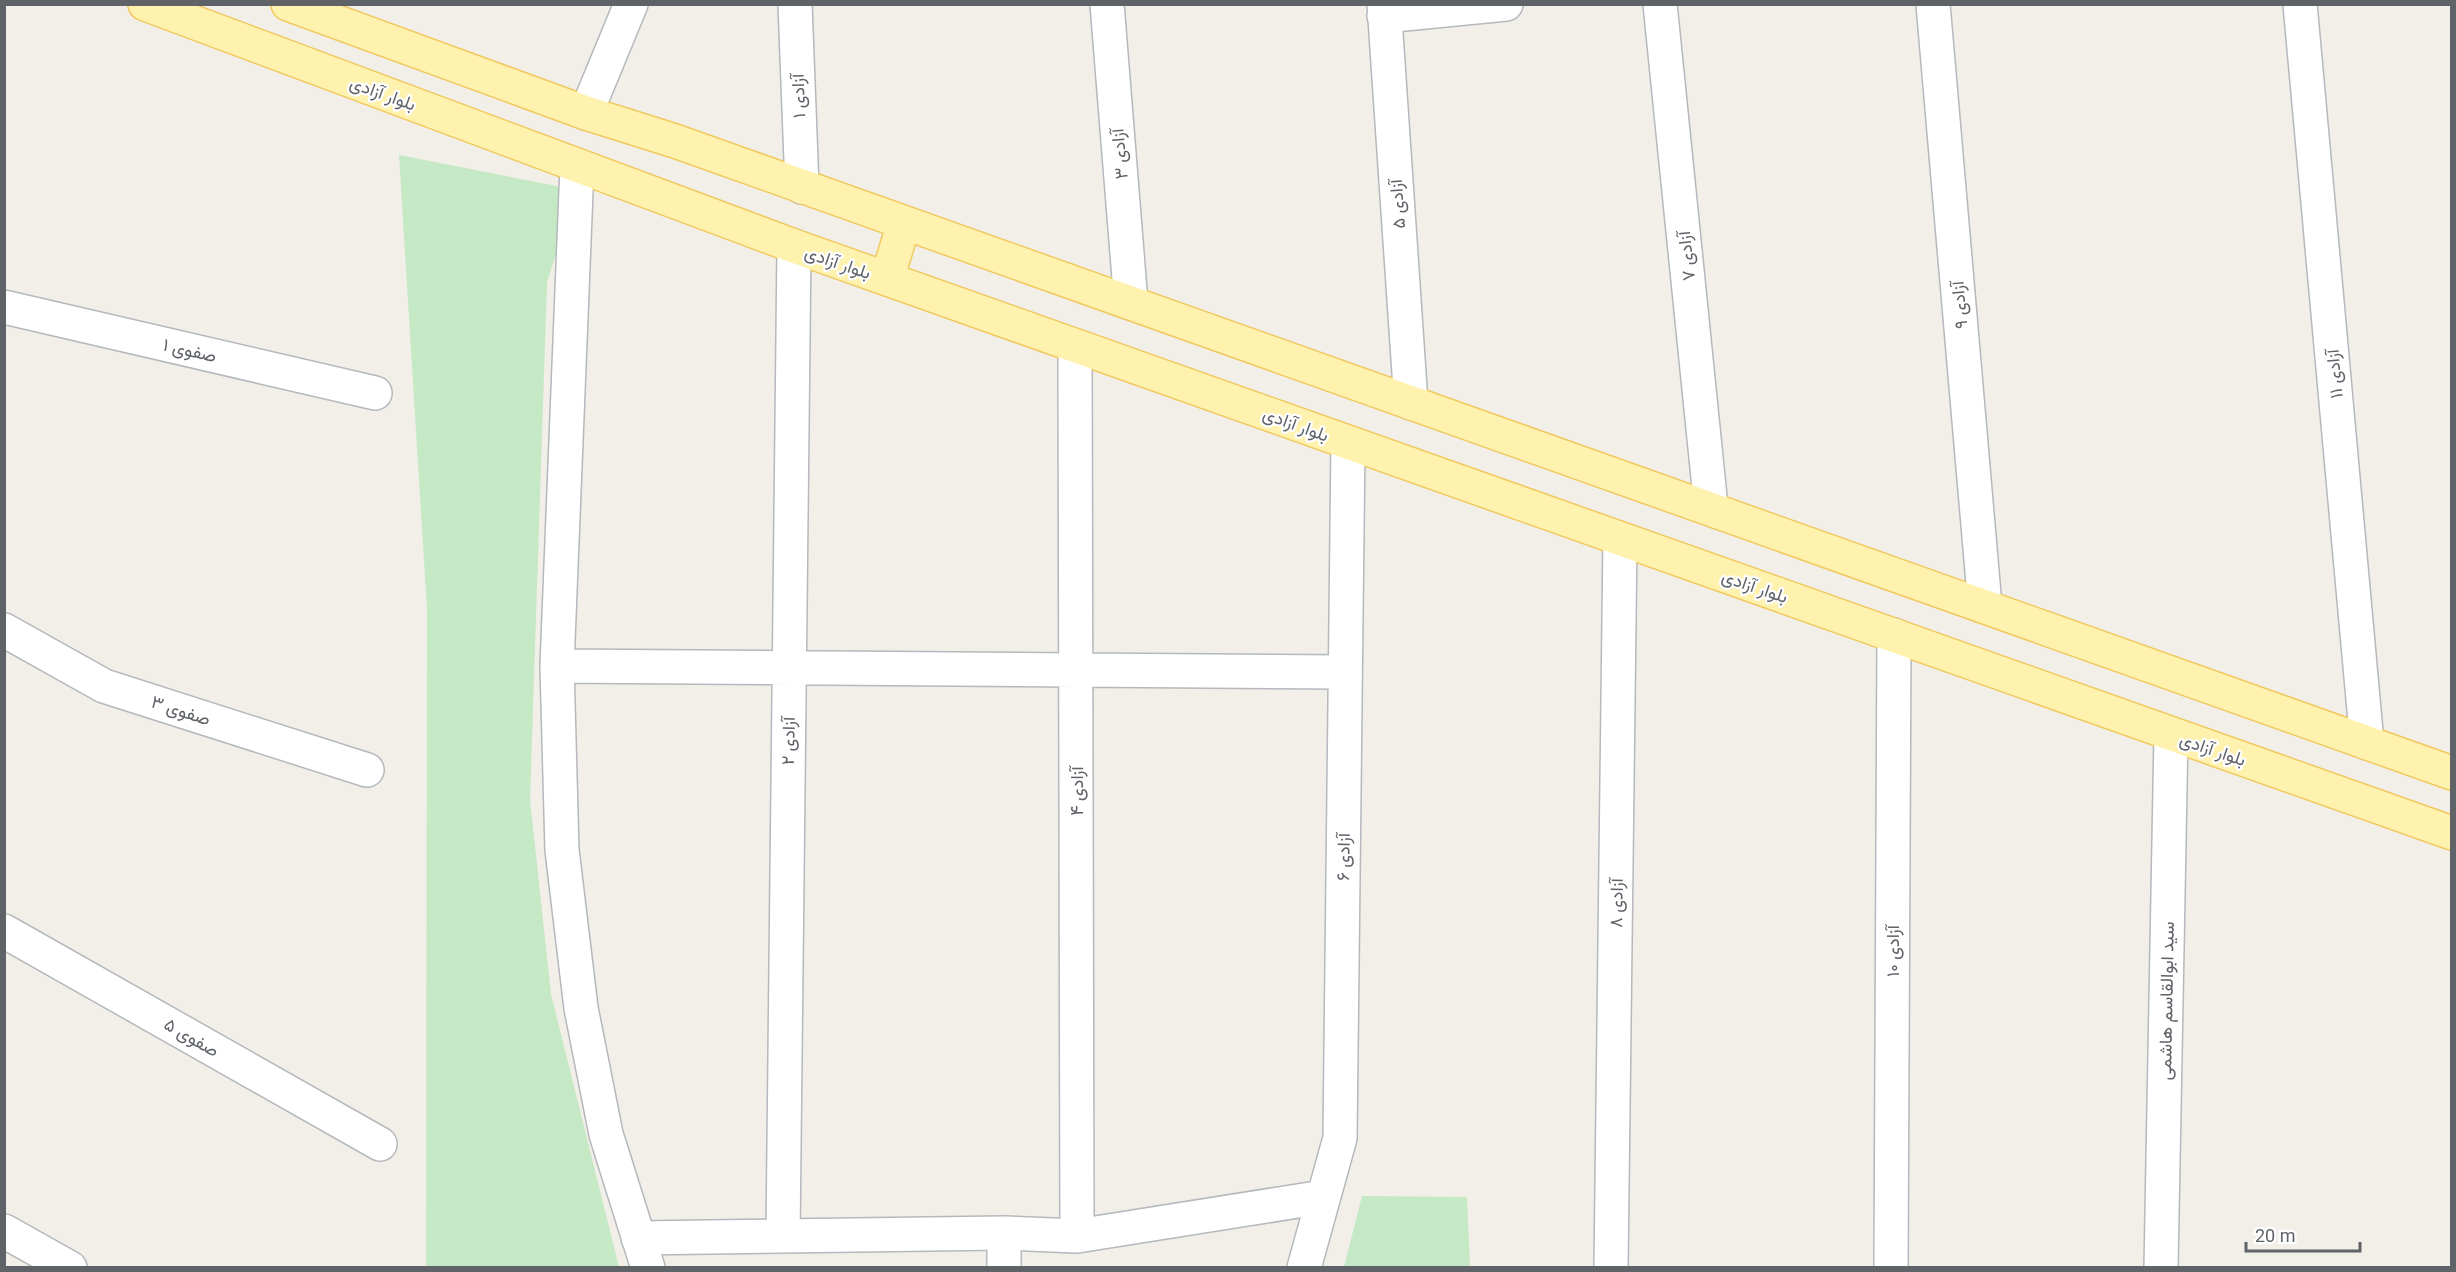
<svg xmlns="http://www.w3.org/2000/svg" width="2456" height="1272" font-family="Roboto,Vazirmatn,sans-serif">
	<rect width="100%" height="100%" fill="#f1efe8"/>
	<path fill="#c5e8c5" d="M399,155L577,190L547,282L530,800L551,994L619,1267H426L427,609Z
		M1362,1196L1467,1197L1470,1267H1344Z"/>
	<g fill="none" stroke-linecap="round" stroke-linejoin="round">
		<defs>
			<path id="minor" d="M795,4L802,187
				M1107,4L1131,303
				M1384,4L1411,403
				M1660,4L1711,507
				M1933,4L1985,606
				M2300,4L2367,743
				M1384,16L1506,4
				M586,113L631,4
				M577,166L557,666L562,850L581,1008L606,1134L648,1268
				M4,307L375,393
				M1075,346L1077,1236
				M4,630L104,686L367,770
				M557,666L1345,672
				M4,931L380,1144
				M4,1231L70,1268
				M1004,1233V1268
				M783,1236L794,246
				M638,1238L1004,1233L1077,1236L1323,1197
				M1304,1268L1340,1138L1348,443
				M1611,1268L1620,539
				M1891,1268L1894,635
				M2161,1268L2171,734"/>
			<path id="major" d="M145,4L794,246L2452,833
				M288,4L586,113L675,141L2452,773
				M887,279L904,223"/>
		</defs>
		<use href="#minor" stroke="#b5b8bc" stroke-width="36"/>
		<use href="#major" stroke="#f2c960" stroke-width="36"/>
		<use href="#minor" stroke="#fff" stroke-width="33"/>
		<use href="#major" stroke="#fff2af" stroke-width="33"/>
	</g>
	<g text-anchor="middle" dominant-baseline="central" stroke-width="4.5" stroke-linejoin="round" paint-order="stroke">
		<g font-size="18" fill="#5f6368" stroke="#fff">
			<text transform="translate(383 93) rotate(20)">بلوار آزادی</text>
			<text transform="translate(798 96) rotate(-92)">آزادی ۱</text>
			<text transform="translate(1119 154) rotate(-95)">آزادی ۳</text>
			<text transform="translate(1397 204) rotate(-94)">آزادی ۵</text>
			<text transform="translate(1686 256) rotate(-96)">آزادی ۷</text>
			<text transform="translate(838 262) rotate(19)">بلوار آزادی</text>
			<text transform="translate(1959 305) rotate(-95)">آزادی ۹</text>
			<text transform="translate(190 350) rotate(13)">صفوی ۱</text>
			<text transform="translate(2334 374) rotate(-95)">آزادی ۱۱</text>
			<text transform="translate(1296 424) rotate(20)">بلوار آزادی</text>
			<text transform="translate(1755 586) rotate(19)">بلوار آزادی</text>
			<text transform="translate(181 710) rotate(18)">صفوی ۳</text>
			<text transform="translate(788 741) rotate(-89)">آزادی ۲</text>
			<text transform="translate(2213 749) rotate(19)">بلوار آزادی</text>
			<text transform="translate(1076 791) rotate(-90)">آزادی ۴</text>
			<text transform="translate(1343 857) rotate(-89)">آزادی ۶</text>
			<text transform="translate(1616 903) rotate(-89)">آزادی ۸</text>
			<text transform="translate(1892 951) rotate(-90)">آزادی ۱۰</text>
			<text transform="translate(2166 1001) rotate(-89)">سید ابوالقاسم هاشمی</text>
			<text transform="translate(192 1037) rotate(30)">صفوی ۵</text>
		</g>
	</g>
	<rect width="2456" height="1272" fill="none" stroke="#5f6368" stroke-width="12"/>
	<path d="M2246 1242v9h114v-9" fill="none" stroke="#5f6368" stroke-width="3"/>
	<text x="2255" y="1242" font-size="18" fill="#5f6368" stroke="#ffffff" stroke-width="4.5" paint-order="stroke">20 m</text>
</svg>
